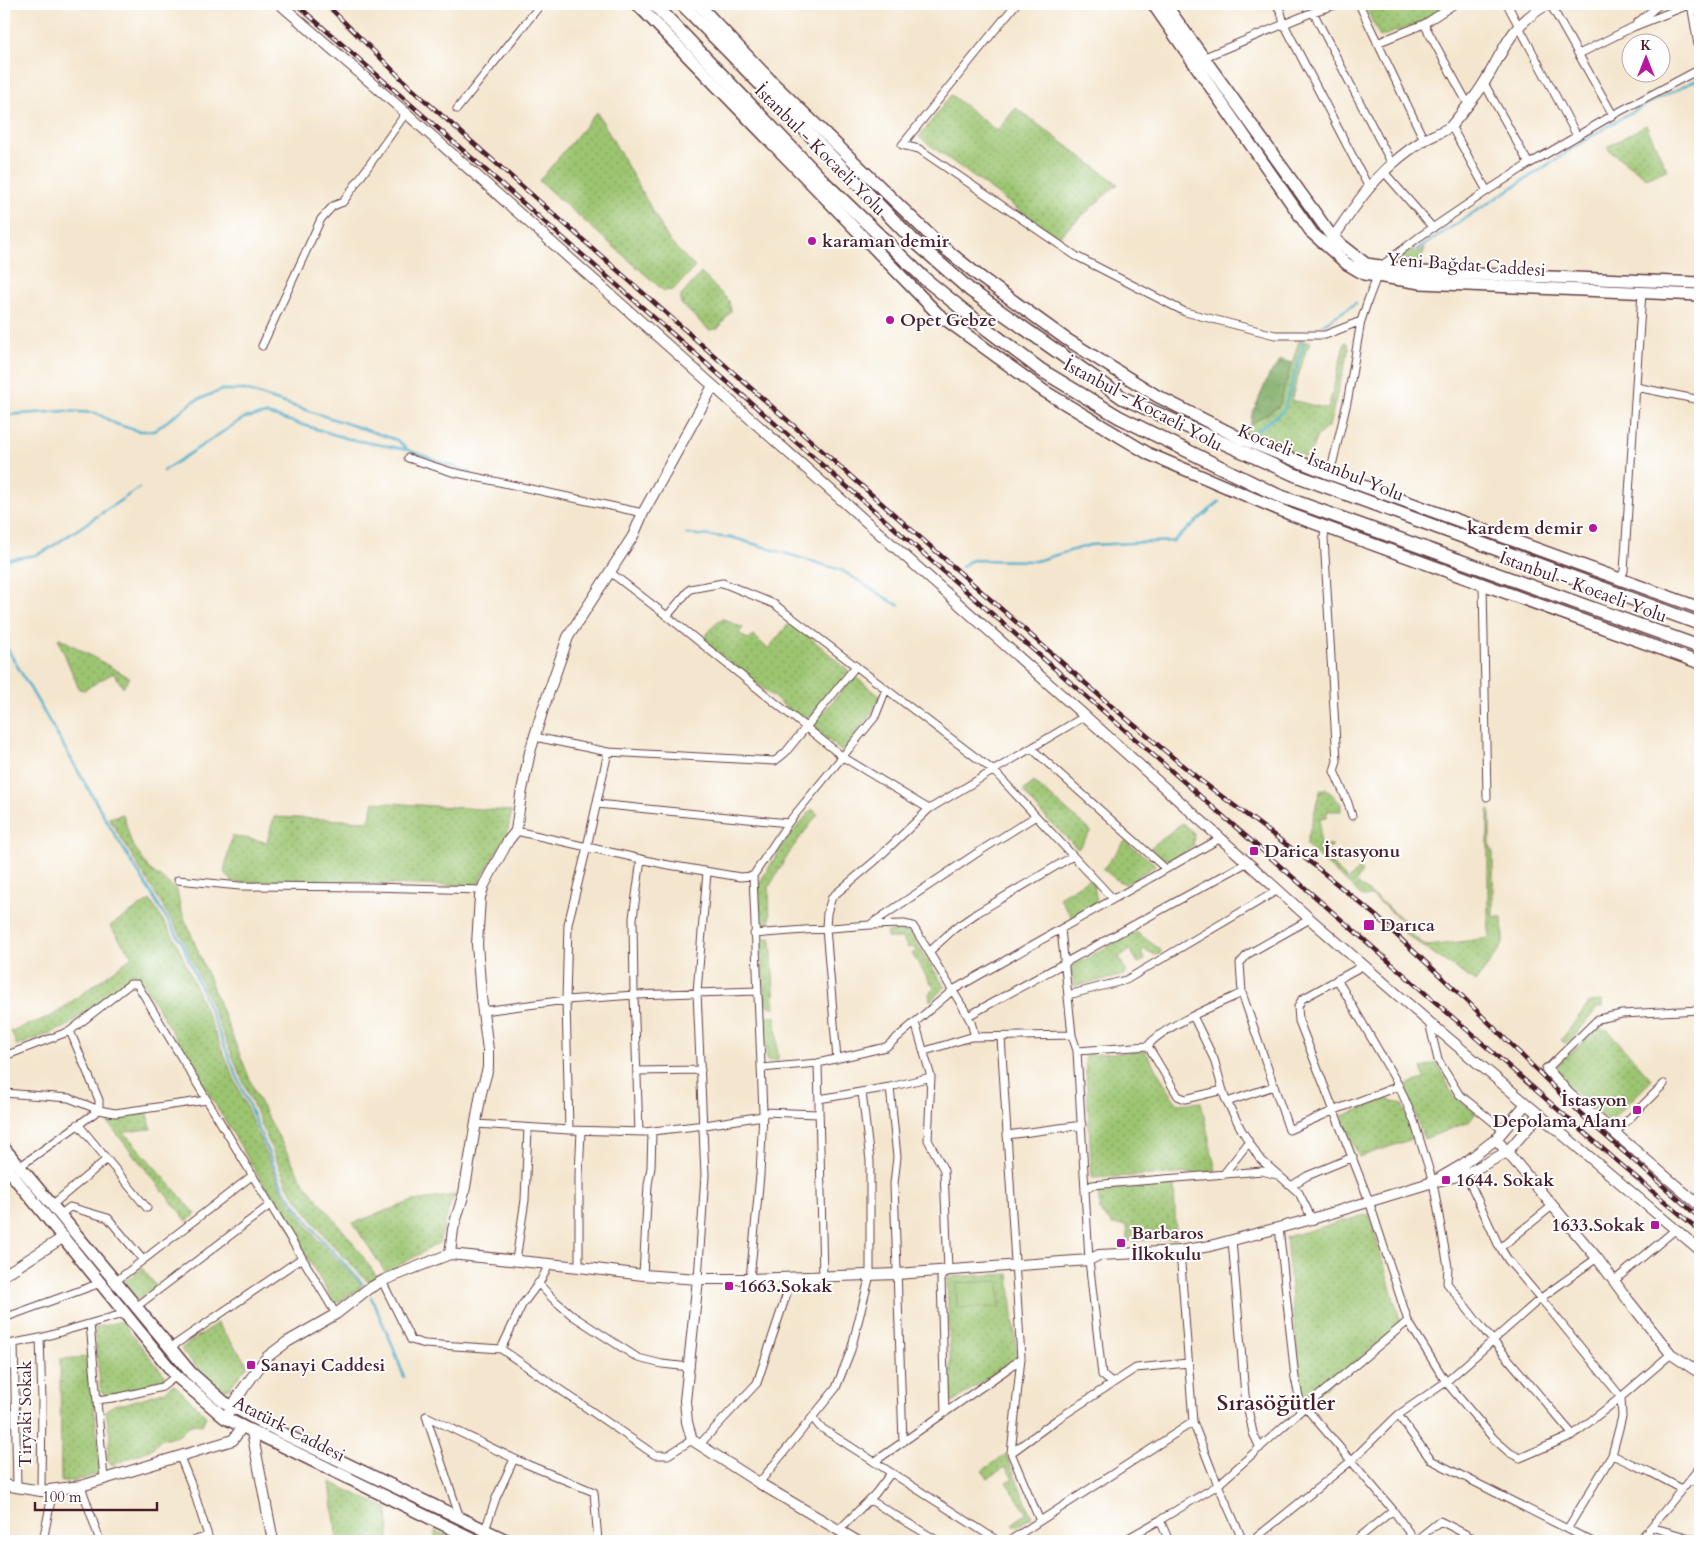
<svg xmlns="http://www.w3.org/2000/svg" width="1704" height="1545" font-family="Cardo,serif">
	<defs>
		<pattern id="grass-dots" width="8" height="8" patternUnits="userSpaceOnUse" patternTransform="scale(1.25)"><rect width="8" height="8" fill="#9cc571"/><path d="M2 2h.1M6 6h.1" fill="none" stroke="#819f5d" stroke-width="1.8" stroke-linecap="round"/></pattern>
		<pattern id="forest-crowns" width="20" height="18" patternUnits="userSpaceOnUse" patternTransform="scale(1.25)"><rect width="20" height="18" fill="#7daa63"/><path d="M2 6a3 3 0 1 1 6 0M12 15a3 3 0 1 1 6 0" fill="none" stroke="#688a52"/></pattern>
	</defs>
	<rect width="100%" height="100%" fill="#fff"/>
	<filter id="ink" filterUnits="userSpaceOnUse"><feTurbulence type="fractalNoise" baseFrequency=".02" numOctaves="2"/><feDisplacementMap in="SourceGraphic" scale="10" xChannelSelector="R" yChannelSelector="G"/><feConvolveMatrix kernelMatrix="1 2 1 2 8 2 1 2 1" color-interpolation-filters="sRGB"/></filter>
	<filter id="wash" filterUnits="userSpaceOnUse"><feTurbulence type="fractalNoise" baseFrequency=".0096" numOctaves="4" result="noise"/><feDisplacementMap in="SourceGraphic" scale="20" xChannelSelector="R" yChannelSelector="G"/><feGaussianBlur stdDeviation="1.12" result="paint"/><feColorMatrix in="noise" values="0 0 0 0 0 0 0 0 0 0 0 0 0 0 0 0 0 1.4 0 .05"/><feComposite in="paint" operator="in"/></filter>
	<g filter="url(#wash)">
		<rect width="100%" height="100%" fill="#f4e6ce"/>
		<path fill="url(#grass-dots)" stroke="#73724e" d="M1364,4H1449L1422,22L1380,37Z
			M951,95L997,131L1016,108L1118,184L1057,238L919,137Z
			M597,112L670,242L695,267L673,290L664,291L539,181Z
			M1646,125L1667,170L1646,178L1609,150L1607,147Z
			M1411,248L1415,253L1425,248L1419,264L1400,262L1402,255Z
			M701,273L729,301L731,311L718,329L709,330L681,304V296Z
			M1299,341L1311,342L1306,350L1291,400L1328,409L1345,342L1348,344L1349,348L1329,426L1317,436L1309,457L1303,456L1241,431L1279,406Z
			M723,619L743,628L739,633L749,640L753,635L768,649L791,621L849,671L806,723L702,640L718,621Z
			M60,638L130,678L123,687L113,673L84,690L79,689L58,639Z
			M854,676L880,696L872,712L842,752L812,726Z
			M1034,782L1091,831L1078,849L1043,815L1023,791Z
			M1326,788L1341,804V811H1327V818L1320,819V845H1333L1323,855L1348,880L1359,869L1362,871L1356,882L1406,922L1408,933L1427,946L1490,938L1488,920V810H1490V846L1493,853V917H1502L1503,942L1500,949L1475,982L1405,934L1404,922L1372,896L1363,897L1306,845L1320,791Z
			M374,802L512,811L507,834L477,886L233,882L224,872L232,836L267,842L274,817L369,821Z
			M812,809L818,814L791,850L769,887L770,926L760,927L758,885L786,840Z
			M123,814L131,842L149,869L177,890L180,907L257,1097L302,1180L351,1240L378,1278L369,1283L325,1237L287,1185L183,939L109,818Z
			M1182,823L1194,833L1193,846C1171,861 1173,867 1150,848Z
			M1125,841L1156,865L1126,884L1118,881L1103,869Z
			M1089,879L1094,885L1097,903L1072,918L1059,897Z
			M150,900L176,941L281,1189L315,1237L360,1283L362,1288L335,1304L138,975L131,977L66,1027L17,1046L11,1031L52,1016L132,957L110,926Z
			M908,931L945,987L930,1001L929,993L934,988L912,954L916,951L912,946L908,948L902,938H887V932Z
			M1136,932L1161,950L1160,954L1155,955L1144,949L1141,953L1145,960L1138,963L1130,950L1119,957L1127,973L1121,976L1074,986L1071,966Z
			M771,938L775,1008L765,1004L761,939Z
			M1602,1001V1007H1598L1571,1041L1564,1043L1561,1040L1590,1002Z
			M764,1017H776L778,1060L767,1061Z
			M1598,1029L1608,1030L1652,1080L1609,1122L1554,1074L1555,1067Z
			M1145,1051L1177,1104L1201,1102L1216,1172L1092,1178L1085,1055Z
			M1438,1063L1453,1096L1476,1113L1469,1122L1424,1139L1405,1087L1408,1084L1424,1079L1422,1068Z
			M1387,1099L1402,1104L1415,1138L1359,1157L1342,1116Z
			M148,1112L151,1129L124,1132L196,1214L187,1221L104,1118Z
			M1174,1184L1176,1238L1128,1241L1127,1225H1112L1100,1211L1098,1190Z
			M455,1195L450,1205L439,1243L386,1273L353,1223L413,1201Z
			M1369,1214L1401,1324L1310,1400L1304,1397L1300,1383L1286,1237Z
			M142,1268L156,1286L138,1300L124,1282Z
			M1009,1274L1017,1357L952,1403L947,1277Z
			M121,1321L167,1378L161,1384L105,1396L101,1392L94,1328Z
			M217,1323L248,1365L229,1388L222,1390L202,1373L181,1350L182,1348Z
			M89,1357L101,1473L83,1479L61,1482L60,1359Z
			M172,1385L176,1386L206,1416L202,1425C192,1423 186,1426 180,1435L162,1439L150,1450L112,1465L107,1459L110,1436L106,1410L116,1404H124L166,1391Z
			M1006,1454L1032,1517L1016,1527L1012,1524L1027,1513L1006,1482L1013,1478L1005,1467L988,1478L982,1471Z
			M330,1482L388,1509L389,1541H337Z
			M435,1531L459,1541H435Z"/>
		<path fill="url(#forest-crowns)" stroke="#646447" d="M1281,360L1292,363L1279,406L1251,424V417L1269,375Z"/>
		<path fill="#9cc571" stroke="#73724e" d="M999,1281L1000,1307L957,1308L956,1283Z"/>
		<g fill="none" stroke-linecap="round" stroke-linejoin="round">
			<path stroke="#4daecc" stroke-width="2.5" d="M1416,250L1597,133L1626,115L1700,78
				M1322,325L1356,303
				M4,415L65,411L96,413L116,424L138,431H154L194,401L222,390H245L397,440L407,449
				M1256,431L1284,410L1304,343
				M163,471L244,418L267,414L349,439L408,450L471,473
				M686,534L734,538L841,570L894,603L899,605
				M4,560L36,555L47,550L139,488
				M962,567L968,562L973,560L1036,561L1090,545L1174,541L1219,502
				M4,643L115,835L182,943L283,1188L317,1234L363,1284
				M371,1297L392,1344L404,1377"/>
		</g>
	</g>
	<g filter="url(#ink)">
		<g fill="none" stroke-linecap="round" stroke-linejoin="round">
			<defs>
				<path id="street" d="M1016,4L902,145L919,149L1076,256L1185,312L1275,335H1325L1361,321
					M1276,4L1281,12L1284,24L1369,188
					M1359,4L1424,140
					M1507,4L1577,136
					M1550,4L1613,115
					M1691,4L1700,57
					M1313,12L1392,164
					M1637,23L1660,4
					M1424,24L1468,104
					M1377,43L1424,24L1455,4
					M1579,54L1633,27L1691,4
					M1200,59L1313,12L1339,4
					M1484,83L1529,164
					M457,109L541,4
					M1451,126L1487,191
					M1384,172L1433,228
					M262,346L321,219L333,206L343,202L406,113
					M1636,387L1700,400
					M408,458L452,472L643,513
					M1330,474L1348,398L1361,321L1368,300L1381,266L1419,237L1487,191L1529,164L1613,115L1700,69
					M1325,527L1324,538L1337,761L1334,771L1348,803L1352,816
					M610,572L667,616L843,757L929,809
					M1620,579L1624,571L1642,292
					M1483,584L1487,797
					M667,616L690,589L723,583L774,604L994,771L1113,899
					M535,737L608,752L775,761L785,753L856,666
					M1031,748L1166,869
					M597,804L788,823
					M516,831L663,864L740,877L753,876
					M178,880L240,886L370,887L483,890
					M1310,919L1248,954L1240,963L1242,993L1289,1130L1335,1110L1399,1086
					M871,924L980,851L1036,816
					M1061,929L1072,1035L1077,1051L1089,1260L1102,1375L1112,1383
					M754,934L870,925L904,924L913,926L964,1009L971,1022L975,1037
					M929,952L954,929L977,913L1073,856
					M1364,965L1302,999L1298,1007L1299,1021L1369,1201L1408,1321L1446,1382L1494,1439L1510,1453L1520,1458L1573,1435L1621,1397L1552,1312L1508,1260L1498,1244L1464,1170
					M1337,979L1399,1086L1414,1121L1433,1182L1448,1267L1447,1283L1483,1329L1573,1435
					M1068,995L1126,980L1278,890
					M483,1011L566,1000L634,995L757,991
					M968,1016L1248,862
					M1193,1016L1214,1059L1225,1098L1241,1129L1259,1158L1299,1193L1312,1219
					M1429,1022L1438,1060L1459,1094L1503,1130
					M70,1031L99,1100V1110
					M1001,1037L1021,1358L1011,1453L1040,1521
					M1148,1046L1178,1096L1185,1099L1223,1090
					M925,1051L971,1037L1072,1035
					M1077,1051L1148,1046C1160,1028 1220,1003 1242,993
					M4,1052L10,1054L70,1031L130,984H137L336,1314
					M837,1059L826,928L827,913L832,897L875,861L929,809L1085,716
					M818,1063L823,1277
					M761,1068L818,1063L886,1047L953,990L1221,838
					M1547,1069L1598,1019L1622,1014L1700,1010
					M637,1071L701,1070
					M931,1077L928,1140L944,1170L948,1270L941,1278L945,1413
					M890,1087L897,1157L894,1184L903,1442
					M4,1093L69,1098L99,1110L115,1113L207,1100
					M819,1099L890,1087L931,1077L915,1022
					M1227,1102L1274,1086
					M763,1112L819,1114
					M78,1124L147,1208
					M476,1124L569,1130L566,1000L568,924L587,847L608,752
					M569,1130L644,1132L705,1125L763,1116
					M639,1132L634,995L633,918L641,859
					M1615,1133L1664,1084
					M1007,1135L1082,1125
					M19,1167L99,1110
					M1223,1175L1249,1142
					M1291,1186L1307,1176L1353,1157
					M1085,1190L1092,1185L1262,1171L1277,1175
					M52,1205L107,1159
					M60,1215L70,1207L108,1218L143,1260
					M1279,1227L1295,1378L1300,1401L1393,1510L1415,1541
					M1232,1240L1245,1395L1253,1433L1260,1448
					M1500,1248L1552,1206
					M1180,1251L1193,1422L1212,1471L1243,1541
					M516,1260L525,1200L528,1128
					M579,1267V1175L581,1131
					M643,1275L648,1185L651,1167L652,1132
					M698,1279L705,1175L697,992L707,872
					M750,1279L760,1175L763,1112L753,876L788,823L875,717L886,689
					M384,1280L383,1283L411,1340L425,1344L501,1349L655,1455H668L692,1440
					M116,1281L253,1175
					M1614,1281L1675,1230
					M538,1283L553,1299L573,1316L638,1358L662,1364L690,1367
					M136,1307L270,1205
					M4,1318L95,1285L99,1281
					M90,1324L104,1479
					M40,1338L42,1401L41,1491
					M14,1343L17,1487
					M4,1345L40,1338L126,1313
					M170,1348L302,1258
					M501,1349L522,1305L541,1280L549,1265
					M97,1400L120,1397L162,1387L176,1376
					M1398,1415L1431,1460L1591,1541
					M813,1418L820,1427L998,1541
					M699,1445L757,1383L792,1278
					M1011,1453L1056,1420L1136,1368L1188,1363
					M1612,1455L1650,1472L1682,1489
					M180,1457L193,1489L208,1536L192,1541
					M874,1462L1009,1368L1021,1358
					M1689,1480L1700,1483
					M759,1483L836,1388L851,1350L870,1275V1161L862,1092
					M81,1486L100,1541
					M870,1500L938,1541
					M460,1518L426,1416L519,1461L594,1492L598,1541
					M1651,1527L1700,1541
					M1568,1528L1612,1455L1622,1417L1621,1397L1671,1354
					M485,1530L496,1498L514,1459
					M839,1530L875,1494L891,1473
					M43,1541L53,1490
					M1009,1541L1193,1422
					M1123,1541L1160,1520
					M1169,1541L1160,1520L1218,1485L1305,1407L1408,1321
					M1252,1541L1351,1461L1398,1415L1446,1382L1541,1298L1597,1258
					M1355,1541L1393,1510
					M1415,1541L1440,1521L1479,1541
					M1638,1541L1651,1527L1700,1467"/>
				<path id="secondary" d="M280,4L406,113L1085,716L1310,919L1429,1022L1700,1250
					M1333,238C1351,212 1368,185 1392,164C1402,155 1414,146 1426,139C1434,135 1442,132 1450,127C1454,123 1472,100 1476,95C1503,58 1504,28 1548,4
					M1547,1069L1568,1093L1700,1206
					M1526,1104L1496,1139L1462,1165L1433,1182L1466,1174L1507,1152L1539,1115
					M1496,1139L1597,1258L1628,1300L1671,1354L1700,1373
					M450,1254L453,1229L464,1193L481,1093L488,1068V1050L481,997L477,944L480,897L484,885L508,841L516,831L521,795L530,752L543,709L568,637L633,536L643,513L713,386
					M4,1275L64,1237
					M698,1279L685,1401L687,1422L692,1440L759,1483L857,1541
					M225,1418L243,1389L267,1357L287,1342L336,1314L368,1289L384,1280L450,1254L579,1267L643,1275L698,1279H750L897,1274L1089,1260L1099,1255L1180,1251L1210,1246L1312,1219L1433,1182
					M252,1432L273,1541
					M4,1485L41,1491L81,1486L233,1440L242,1427"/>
				<path id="primary" d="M637,4L938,314L1044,391L1149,454L1292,515L1700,663
					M698,4L774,84L938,243L979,276L1066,339L1157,396L1242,439L1330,474L1700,608
					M1153,4L1312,233L1347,264L1364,274L1421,283L1700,295
					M1165,4L1333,238L1366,264L1421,272L1700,283
					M4,1148L52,1205L191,1373L224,1402L278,1431L508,1541
					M4,1165L176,1376L225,1418L477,1541"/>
				<path id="highway" d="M654,4L824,182L925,279L988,330L1041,370L1119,417L1277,495L1700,647
					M682,4L912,239L970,290L1123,398L1295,475L1700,624"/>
			</defs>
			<use href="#street" stroke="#643d43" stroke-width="9"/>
			<use href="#secondary" stroke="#643d43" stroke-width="12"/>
			<use href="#primary" stroke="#643d43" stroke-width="14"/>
			<use href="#highway" stroke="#643d43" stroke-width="15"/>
			<use href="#street" stroke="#fff" stroke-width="7"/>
			<use href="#secondary" stroke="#fff" stroke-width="10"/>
			<use href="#primary" stroke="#fff" stroke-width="11"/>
			<use href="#highway" stroke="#fff" stroke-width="12"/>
			<defs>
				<path id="rail" d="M296,4L1619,1163L1700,1231
					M326,4L412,89L1109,704L1200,780L1315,866L1376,916L1464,998L1585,1118L1700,1218"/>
			</defs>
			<use href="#rail" stroke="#4a1f2b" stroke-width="4.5"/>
			<use href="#rail" stroke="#fff" stroke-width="2.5" stroke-dasharray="8" stroke-linecap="butt"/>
		</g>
	</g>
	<g fill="#b5179e" stroke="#fff" stroke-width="2">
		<circle cx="812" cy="241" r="5"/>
		<circle cx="890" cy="320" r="5"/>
		<circle cx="1593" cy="528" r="5"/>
		<rect x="1249" y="846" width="10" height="10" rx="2.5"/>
		<rect x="1363" y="919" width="12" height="12" rx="2.5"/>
		<rect x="1632" y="1105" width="10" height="10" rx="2.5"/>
		<rect x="1441" y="1175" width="10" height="10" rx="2.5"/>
		<rect x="1650" y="1220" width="10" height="10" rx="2.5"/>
		<rect x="1116" y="1238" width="10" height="10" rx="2.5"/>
		<rect x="724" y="1281" width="10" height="10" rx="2.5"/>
		<rect x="246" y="1360" width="10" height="10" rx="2.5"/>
	</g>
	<g text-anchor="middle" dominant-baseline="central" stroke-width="4" stroke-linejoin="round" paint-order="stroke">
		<g font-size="18" fill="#4a1f2b" stroke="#fff">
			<text transform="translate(820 150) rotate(45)">İstanbul - Kocaeli Yolu</text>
			<text transform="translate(1466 265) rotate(4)">Yeni Bağdat Caddesi</text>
			<text transform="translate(1143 405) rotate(28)">İstanbul - Kocaeli Yolu</text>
			<text transform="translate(1321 463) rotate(22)">Kocaeli - İstanbul Yolu</text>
			<text transform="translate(1583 587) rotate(20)">İstanbul - Kocaeli Yolu</text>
			<text transform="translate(25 1414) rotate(-90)">Tiryaki Sokak</text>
			<text transform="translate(289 1429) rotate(27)">Atatürk Caddesi</text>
		</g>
		<g font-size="18" font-weight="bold" fill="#4a1f2b" stroke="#fff" text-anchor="start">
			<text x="822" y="241">karaman demir</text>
			<text x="900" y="320">Opet Gebze</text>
			<text x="1583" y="528" text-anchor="end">kardem demir</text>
			<text x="1264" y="851">Darica İstasyonu</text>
			<text x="1380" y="925">Darıca</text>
			<text x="1627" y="1100" text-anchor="end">İstasyon<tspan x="1627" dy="21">Depolama Alanı</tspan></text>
			<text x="1456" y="1180">1644. Sokak</text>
			<text x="1645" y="1225" text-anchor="end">1633.Sokak</text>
			<text x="1131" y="1233">Barbaros<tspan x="1131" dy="21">İlkokulu</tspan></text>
			<text x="739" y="1286">1663.Sokak</text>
			<text x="261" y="1365">Sanayi Caddesi</text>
		</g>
		<g font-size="22" font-weight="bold" fill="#4a1f2b" stroke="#fff">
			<text x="1276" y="1403">Sırasöğütler</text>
		</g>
	</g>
	<rect width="1704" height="1545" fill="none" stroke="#fff" stroke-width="20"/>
	<g transform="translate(1646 58)"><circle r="24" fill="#ffffff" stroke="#b7a5aa"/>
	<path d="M0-4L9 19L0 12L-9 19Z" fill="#b5179e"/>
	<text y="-8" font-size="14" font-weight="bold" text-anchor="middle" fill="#4a1f2b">K</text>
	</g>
	<path d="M35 1502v8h122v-8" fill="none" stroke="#4a1f2b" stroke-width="2.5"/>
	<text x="42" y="1502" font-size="15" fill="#4a1f2b" stroke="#ffffff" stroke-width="4" paint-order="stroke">100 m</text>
</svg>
